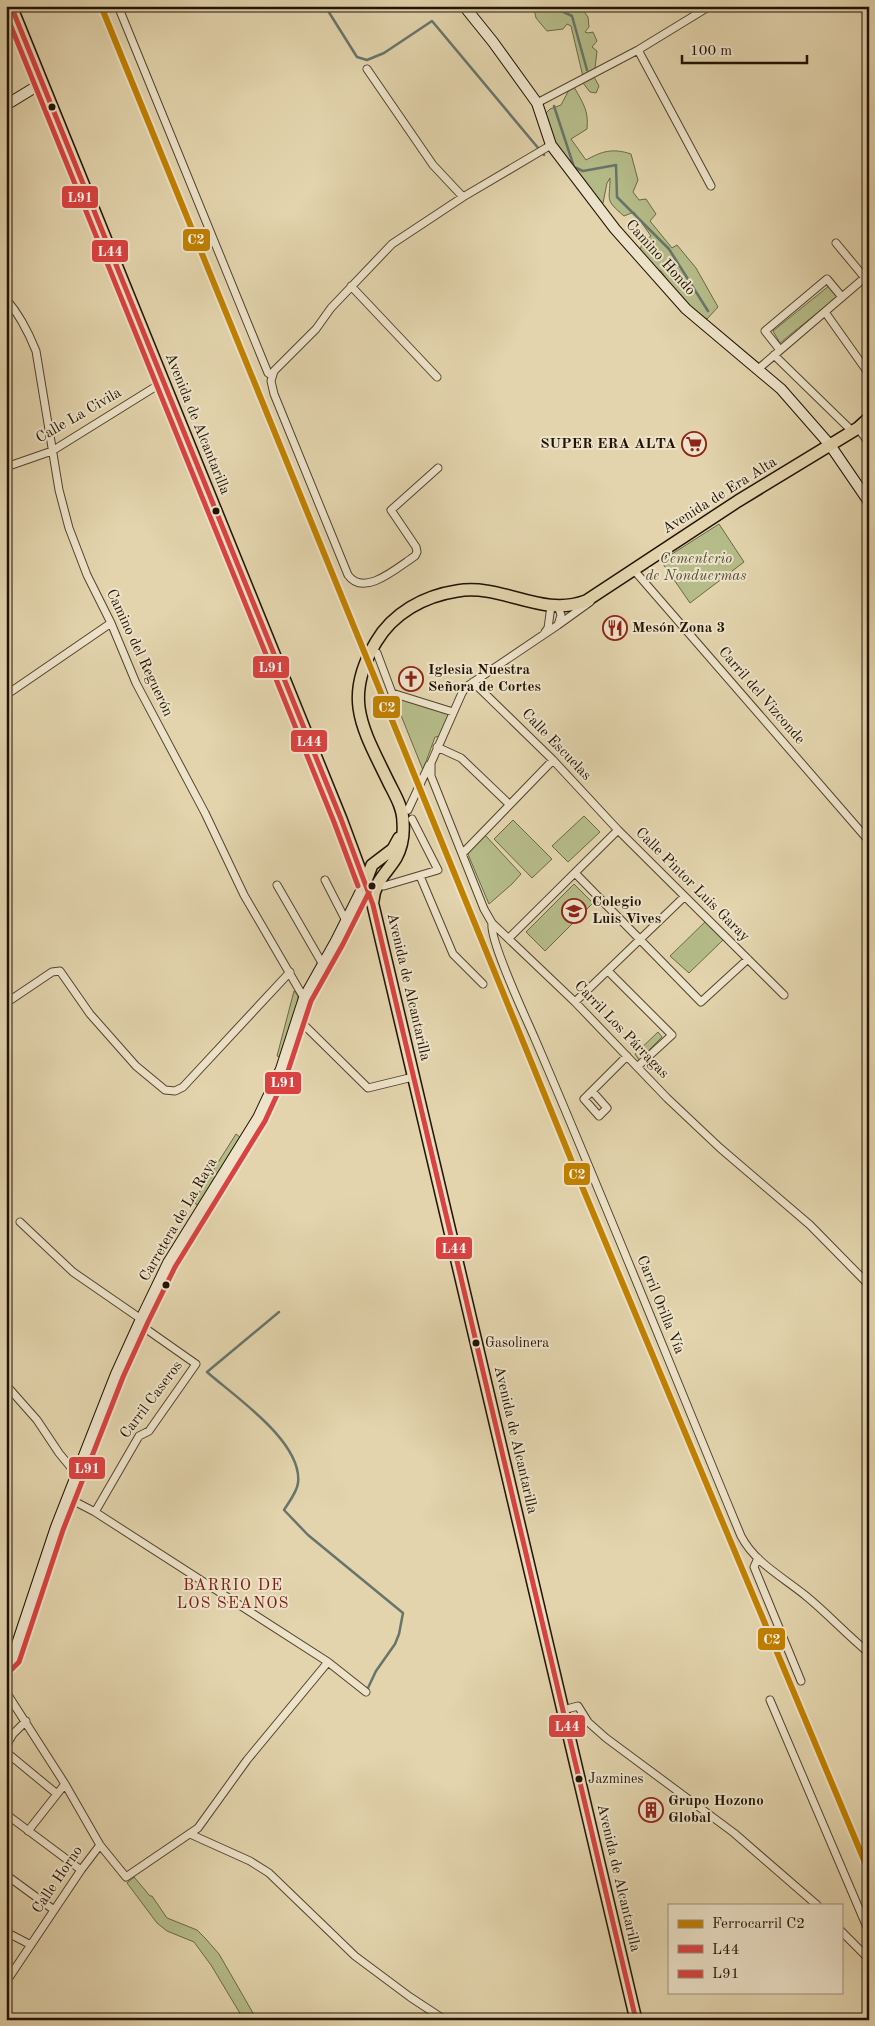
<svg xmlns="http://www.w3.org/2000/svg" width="875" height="2026" font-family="'Old Standard TT',serif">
	<rect width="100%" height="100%" fill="#e3d4ad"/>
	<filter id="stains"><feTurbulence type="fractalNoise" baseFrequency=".004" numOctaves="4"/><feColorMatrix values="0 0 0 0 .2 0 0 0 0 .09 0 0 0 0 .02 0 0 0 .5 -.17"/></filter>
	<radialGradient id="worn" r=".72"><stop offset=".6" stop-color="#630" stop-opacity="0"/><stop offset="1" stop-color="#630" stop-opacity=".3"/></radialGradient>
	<path fill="#b5bc89" stroke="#6a6846" d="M538,6H566L575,12L582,9L588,17L589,27L585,32L588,33L593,32L597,41L592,47L597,51L594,77L599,86L596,93L590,92L583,83L574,87C583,103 589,111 587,129L571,139L586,160C602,151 613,148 631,154L638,180L633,192L639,200L646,199L656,214L650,221L672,248L677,245L696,268L718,307L707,319L694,311L677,294L661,271L653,268L639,252L643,242L651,236L634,212L624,216C604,199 610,201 610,178L607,183L603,203L599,205C580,180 547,146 546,113L550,109L561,105L570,88L584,81L571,26L567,24L563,29L547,31L536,18L534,9Z
		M830,285L838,296L780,343L773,331Z
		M719,524L744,562L690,603L661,561Z
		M392,693L453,712L442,736L435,737L423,770Z
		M584,816L600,832L568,862L552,846Z
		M513,820L552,859L532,878L494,839Z
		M485,835L521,874L512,884L489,904L467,852Z
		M574,884L593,903L545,951L526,932Z
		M705,922L723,940L689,973L670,956Z
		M294,991L298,996V1002L282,1058L277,1056Z
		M658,1032L662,1037L639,1060L635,1054Z
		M236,1134L241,1138L199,1206L193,1202Z
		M134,1877L150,1896H152L167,1918L197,1930L205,1938L219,1954L257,2020H244L211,1965L194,1942L167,1931L157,1923L127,1883Z"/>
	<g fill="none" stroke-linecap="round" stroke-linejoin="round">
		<path stroke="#67756c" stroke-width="2.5" d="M325,6L357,57L367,60L384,53L432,21L544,155
			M551,6L572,16L587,70
			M554,106L574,167L583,171L616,165L617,197L669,249L708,311
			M279,1312L207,1372C234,1396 303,1442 298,1483C297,1492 289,1502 284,1510L308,1535L403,1613L399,1634L395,1644L376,1671L367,1690"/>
		<defs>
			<path id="street" d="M118,6L268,373L272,376
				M638,50L711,186
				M367,69L433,165L463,197L551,145
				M537,103L638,50L710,6
				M836,243L865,278
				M351,286L437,377
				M6,299C20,315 28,331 36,351L59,490L69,528L87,575L111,623L136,683L205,813L244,895L304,998
				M825,312L869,374
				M780,350L765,331L827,279L842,297
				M774,355L852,431
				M757,370L869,274
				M858,428L869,443
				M6,467L52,451L163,382
				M438,468L391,510L416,547L417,552L415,556C398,567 364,598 348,575L274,394L271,381L274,371L316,329L331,308L392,244L463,197
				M633,569L869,841
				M558,606L561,615L558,625L466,687L462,693L431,763V776L484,909L492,923L575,1002L667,1098L720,1148L810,1225L869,1285
				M558,625L590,602
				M545,632L548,628L551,606
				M377,653L392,693L453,712
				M473,682L553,760L618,830L784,995
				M6,695L111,623
				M437,747L461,758L509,804
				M408,810L429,765
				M463,853L553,760
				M575,873L701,1002L748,959
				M420,876L453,954L483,984
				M325,880L346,921
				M277,885L322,963
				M376,886H384L438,870L412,819
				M492,923C489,940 526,1018 535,1039C606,1204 672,1370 741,1536C755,1563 783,1577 806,1596C828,1614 847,1635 869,1653
				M509,938L618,830
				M608,971L672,1035L637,1067
				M575,1002L684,897
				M6,1003L52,972L60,971L90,1014L136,1066L165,1090L175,1091L183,1087L290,972
				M298,1019L368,1088L413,1077
				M592,1091L607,1108L599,1116L584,1099L627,1056
				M20,1222L73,1272L141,1319
				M6,1385L37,1420L59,1453L77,1475
				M95,1512L139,1436L149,1431L196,1364L139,1324
				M758,1558L754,1567L801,1681
				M328,1662L366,1692
				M6,1692L65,1784L100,1845L126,1877L198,1828L247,1760L328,1662L95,1512L68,1498
				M770,1700L869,1932
				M563,1710L578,1706L588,1722L606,1738L734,1833L817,1905
				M6,1746L13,1734L26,1721
				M6,1752L57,1794
				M6,1814L81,1870
				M28,1831L65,1784
				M190,1834L250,1861L269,1873L355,1956L410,1997L445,2020
				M6,1875L54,1910
				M841,1931L869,1959
				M6,1932L31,1945
				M6,1982L81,1870L100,1845
				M249,2019V2020"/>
			<path id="secondary" d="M464,6L493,42L537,103L551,145L615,229L686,309L781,389L830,445L869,502
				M6,105L42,83
				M6,1665L12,1659L56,1527L116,1374L141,1319L168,1263L258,1118L281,1069L304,998L336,941L365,883"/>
			<path id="primary" d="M11,6L341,819L373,905L636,2020
				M365,883L372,865L393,849L399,838
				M373,901C374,882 387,873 396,858C402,847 404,835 403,822C403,808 395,795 389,783C363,729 342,699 376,642C393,613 424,596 457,591C502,583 541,618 586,601L738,501L858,428L869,418"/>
		</defs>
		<use href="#street" stroke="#51432d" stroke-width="9"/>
		<use href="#secondary" stroke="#201302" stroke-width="12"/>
		<use href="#primary" stroke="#201302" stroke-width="14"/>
		<use href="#street" stroke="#ede3ca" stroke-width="7"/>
		<use href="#secondary" stroke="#ede3ca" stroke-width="10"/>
		<use href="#primary" stroke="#e3d4ad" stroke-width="11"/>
		<defs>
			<path id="bus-1" d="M11,6L341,819L373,905L636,2020"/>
			<path id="bus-2" d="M6,14L334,822L358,886
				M11,1670L19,1662L63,1530L123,1377L148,1322L175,1267L265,1121L288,1071L311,1001L343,944L372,886"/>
		</defs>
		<use href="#bus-1" stroke="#ede3ca" stroke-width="9"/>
		<use href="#bus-2" stroke="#ede3ca" stroke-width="9"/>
		<use href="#bus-1" stroke="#da4241" stroke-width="5"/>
		<use href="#bus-2" stroke="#da4241" stroke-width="5"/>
		<defs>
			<path id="rail-1" d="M101,6L581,1184L869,1872"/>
		</defs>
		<use href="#rail-1" stroke="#ede3ca" stroke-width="10"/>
		<use href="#rail-1" stroke="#c18100" stroke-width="6"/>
	</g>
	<defs>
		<symbol id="supermarket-ring" viewBox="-11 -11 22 22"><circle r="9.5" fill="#ede3ca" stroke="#8f2418" stroke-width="1.5"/><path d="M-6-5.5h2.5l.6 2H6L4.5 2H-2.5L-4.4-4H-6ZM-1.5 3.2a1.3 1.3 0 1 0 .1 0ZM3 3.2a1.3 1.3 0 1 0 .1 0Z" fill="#8f2418"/></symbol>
		<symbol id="restaurant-ring" viewBox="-11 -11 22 22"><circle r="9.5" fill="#ede3ca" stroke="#8f2418" stroke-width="1.5"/><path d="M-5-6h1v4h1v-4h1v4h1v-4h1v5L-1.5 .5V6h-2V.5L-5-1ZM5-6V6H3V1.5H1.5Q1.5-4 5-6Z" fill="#8f2418"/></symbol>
		<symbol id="church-ring" viewBox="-11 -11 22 22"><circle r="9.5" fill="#ede3ca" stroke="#8f2418" stroke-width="1.5"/><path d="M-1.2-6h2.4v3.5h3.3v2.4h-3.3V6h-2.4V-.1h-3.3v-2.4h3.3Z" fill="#8f2418"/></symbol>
		<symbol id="school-ring" viewBox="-11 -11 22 22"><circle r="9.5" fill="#ede3ca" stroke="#8f2418" stroke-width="1.5"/><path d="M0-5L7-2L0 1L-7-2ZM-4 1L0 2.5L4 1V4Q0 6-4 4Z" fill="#8f2418"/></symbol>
		<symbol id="building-ring" viewBox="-11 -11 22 22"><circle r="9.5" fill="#ede3ca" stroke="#8f2418" stroke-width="1.5"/><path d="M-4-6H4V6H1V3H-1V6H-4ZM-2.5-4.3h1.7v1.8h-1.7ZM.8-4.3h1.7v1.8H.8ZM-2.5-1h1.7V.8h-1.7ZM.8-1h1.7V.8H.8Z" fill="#8f2418"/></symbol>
	</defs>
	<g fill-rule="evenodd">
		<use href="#supermarket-ring" x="680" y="430" width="28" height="28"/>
		<use href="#restaurant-ring" x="601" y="614" width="28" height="28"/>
		<use href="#church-ring" x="397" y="665" width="28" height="28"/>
		<use href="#school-ring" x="560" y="897" width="28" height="28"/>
		<use href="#building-ring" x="637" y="1796" width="28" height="28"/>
	</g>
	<g fill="#201302" stroke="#ede3ca" stroke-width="2">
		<circle cx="52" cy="107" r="4.5"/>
		<circle cx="216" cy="511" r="4.5"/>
		<circle cx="372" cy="886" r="4.5"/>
		<circle cx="166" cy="1285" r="4.5"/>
		<circle cx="476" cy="1343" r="4.5"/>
		<circle cx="579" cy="1779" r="4.5"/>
	</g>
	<g text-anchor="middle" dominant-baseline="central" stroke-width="4" stroke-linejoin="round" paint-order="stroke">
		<g font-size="14" fill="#201302" stroke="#ede3ca" text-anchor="start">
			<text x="485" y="1343">Gasolinera</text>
			<text x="588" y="1779">Jazmines</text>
		</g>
		<g font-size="15" fill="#201302" stroke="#ede3ca">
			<text transform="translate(660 258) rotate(48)">Camino Hondo</text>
			<text transform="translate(79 416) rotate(-30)">Calle La Civila</text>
			<text transform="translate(197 424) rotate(68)">Avenida de Alcantarilla</text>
			<text transform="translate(720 496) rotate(-32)">Avenida de Era Alta</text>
			<text transform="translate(139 653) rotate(65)">Camino del Reguerón</text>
			<text transform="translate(761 696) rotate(49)">Carril del Vizconde</text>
			<text transform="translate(556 745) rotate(46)">Calle Escuelas</text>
			<text transform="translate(692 885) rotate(45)">Calle Pintor Luis Garay</text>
			<text transform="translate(408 987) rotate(77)">Avenida de Alcantarilla</text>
			<text transform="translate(621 1030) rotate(46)">Carril Los Párragas</text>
			<text transform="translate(179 1220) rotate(-60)">Carretera de La Raya</text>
			<text transform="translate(660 1305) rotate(68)">Carril Orilla Vía</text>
			<text transform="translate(152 1400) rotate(-53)">Carril Caseros</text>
			<text transform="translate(515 1440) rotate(77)">Avenida de Alcantarilla</text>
			<text transform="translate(618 1878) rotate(77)">Avenida de Alcantarilla</text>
			<text transform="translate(58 1880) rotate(-56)">Calle Horno</text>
		</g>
		<g font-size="15" font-weight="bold" fill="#201302" stroke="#ede3ca" text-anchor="start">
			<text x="676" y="444" text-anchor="end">SUPER ERA ALTA</text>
			<text x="632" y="628">Mesón Zona 3</text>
			<text x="428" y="670">Iglesia Nuestra<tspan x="428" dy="17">Señora de Cortes</tspan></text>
			<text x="592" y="902">Colegio<tspan x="592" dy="17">Luis Vives</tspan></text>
			<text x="668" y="1801">Grupo Hozono<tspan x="668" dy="17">Global</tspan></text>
		</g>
		<g font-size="15" font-style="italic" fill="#544e31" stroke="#ede3ca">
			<text x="696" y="559">Cementerio<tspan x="696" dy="17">de Nonduermas</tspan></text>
		</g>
		<g font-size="16" letter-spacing="1" fill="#7a1f14" stroke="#ede3ca">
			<text x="233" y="1586">BARRIO DE<tspan x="233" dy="18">LOS SEANOS</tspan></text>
		</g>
	</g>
	<g stroke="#ede3ca" stroke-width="2">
		<rect x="61" y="185" width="38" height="24" rx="5" fill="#da4241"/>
		<rect x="182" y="228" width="29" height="24" rx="5" fill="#c18100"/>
		<rect x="91" y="239" width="38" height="24" rx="5" fill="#da4241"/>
		<rect x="252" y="655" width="38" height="24" rx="5" fill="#da4241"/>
		<rect x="372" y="695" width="29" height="24" rx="5" fill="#c18100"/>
		<rect x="290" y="729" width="38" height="24" rx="5" fill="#da4241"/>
		<rect x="264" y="1071" width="38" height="24" rx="5" fill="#da4241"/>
		<rect x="563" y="1162" width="28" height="24" rx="5" fill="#c18100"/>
		<rect x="435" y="1236" width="38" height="24" rx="5" fill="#da4241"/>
		<rect x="68" y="1456" width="38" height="24" rx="5" fill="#da4241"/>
		<rect x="757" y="1627" width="29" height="24" rx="5" fill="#c18100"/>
		<rect x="548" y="1714" width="38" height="24" rx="5" fill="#da4241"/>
	</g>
	<g font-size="14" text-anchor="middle" font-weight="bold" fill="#fff">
		<text x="80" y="202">L91</text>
		<text x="196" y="244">C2</text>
		<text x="110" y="256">L44</text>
		<text x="271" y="672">L91</text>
		<text x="387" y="712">C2</text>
		<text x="309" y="746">L44</text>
		<text x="283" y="1087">L91</text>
		<text x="577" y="1179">C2</text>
		<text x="454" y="1253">L44</text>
		<text x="87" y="1473">L91</text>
		<text x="772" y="1644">C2</text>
		<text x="567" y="1731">L44</text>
	</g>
	<rect width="875" height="2026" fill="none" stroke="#e3d4ad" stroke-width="25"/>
	<rect x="8" y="8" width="860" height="2011" fill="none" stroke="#201302" stroke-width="2.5"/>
	<rect x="12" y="12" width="850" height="2001" fill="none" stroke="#201302"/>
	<rect x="668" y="1904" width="175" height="90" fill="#ede3ca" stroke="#9b907a"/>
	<rect x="678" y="1920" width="25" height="8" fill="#c18100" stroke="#9b907a"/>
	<text x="712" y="1928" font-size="15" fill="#201302">Ferrocarril C2</text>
	<rect x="678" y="1945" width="25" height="8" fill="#da4241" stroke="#9b907a"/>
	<text x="712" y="1954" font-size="15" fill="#201302">L44</text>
	<rect x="678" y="1970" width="25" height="8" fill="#da4241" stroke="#9b907a"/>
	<text x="712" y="1978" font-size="15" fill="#201302">L91</text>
	<path d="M682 55v8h125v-8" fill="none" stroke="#201302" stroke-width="2.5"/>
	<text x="690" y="55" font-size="15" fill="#201302" stroke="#ede3ca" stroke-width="4" paint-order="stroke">100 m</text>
	<rect width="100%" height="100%" filter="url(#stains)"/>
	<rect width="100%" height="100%" fill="url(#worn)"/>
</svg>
